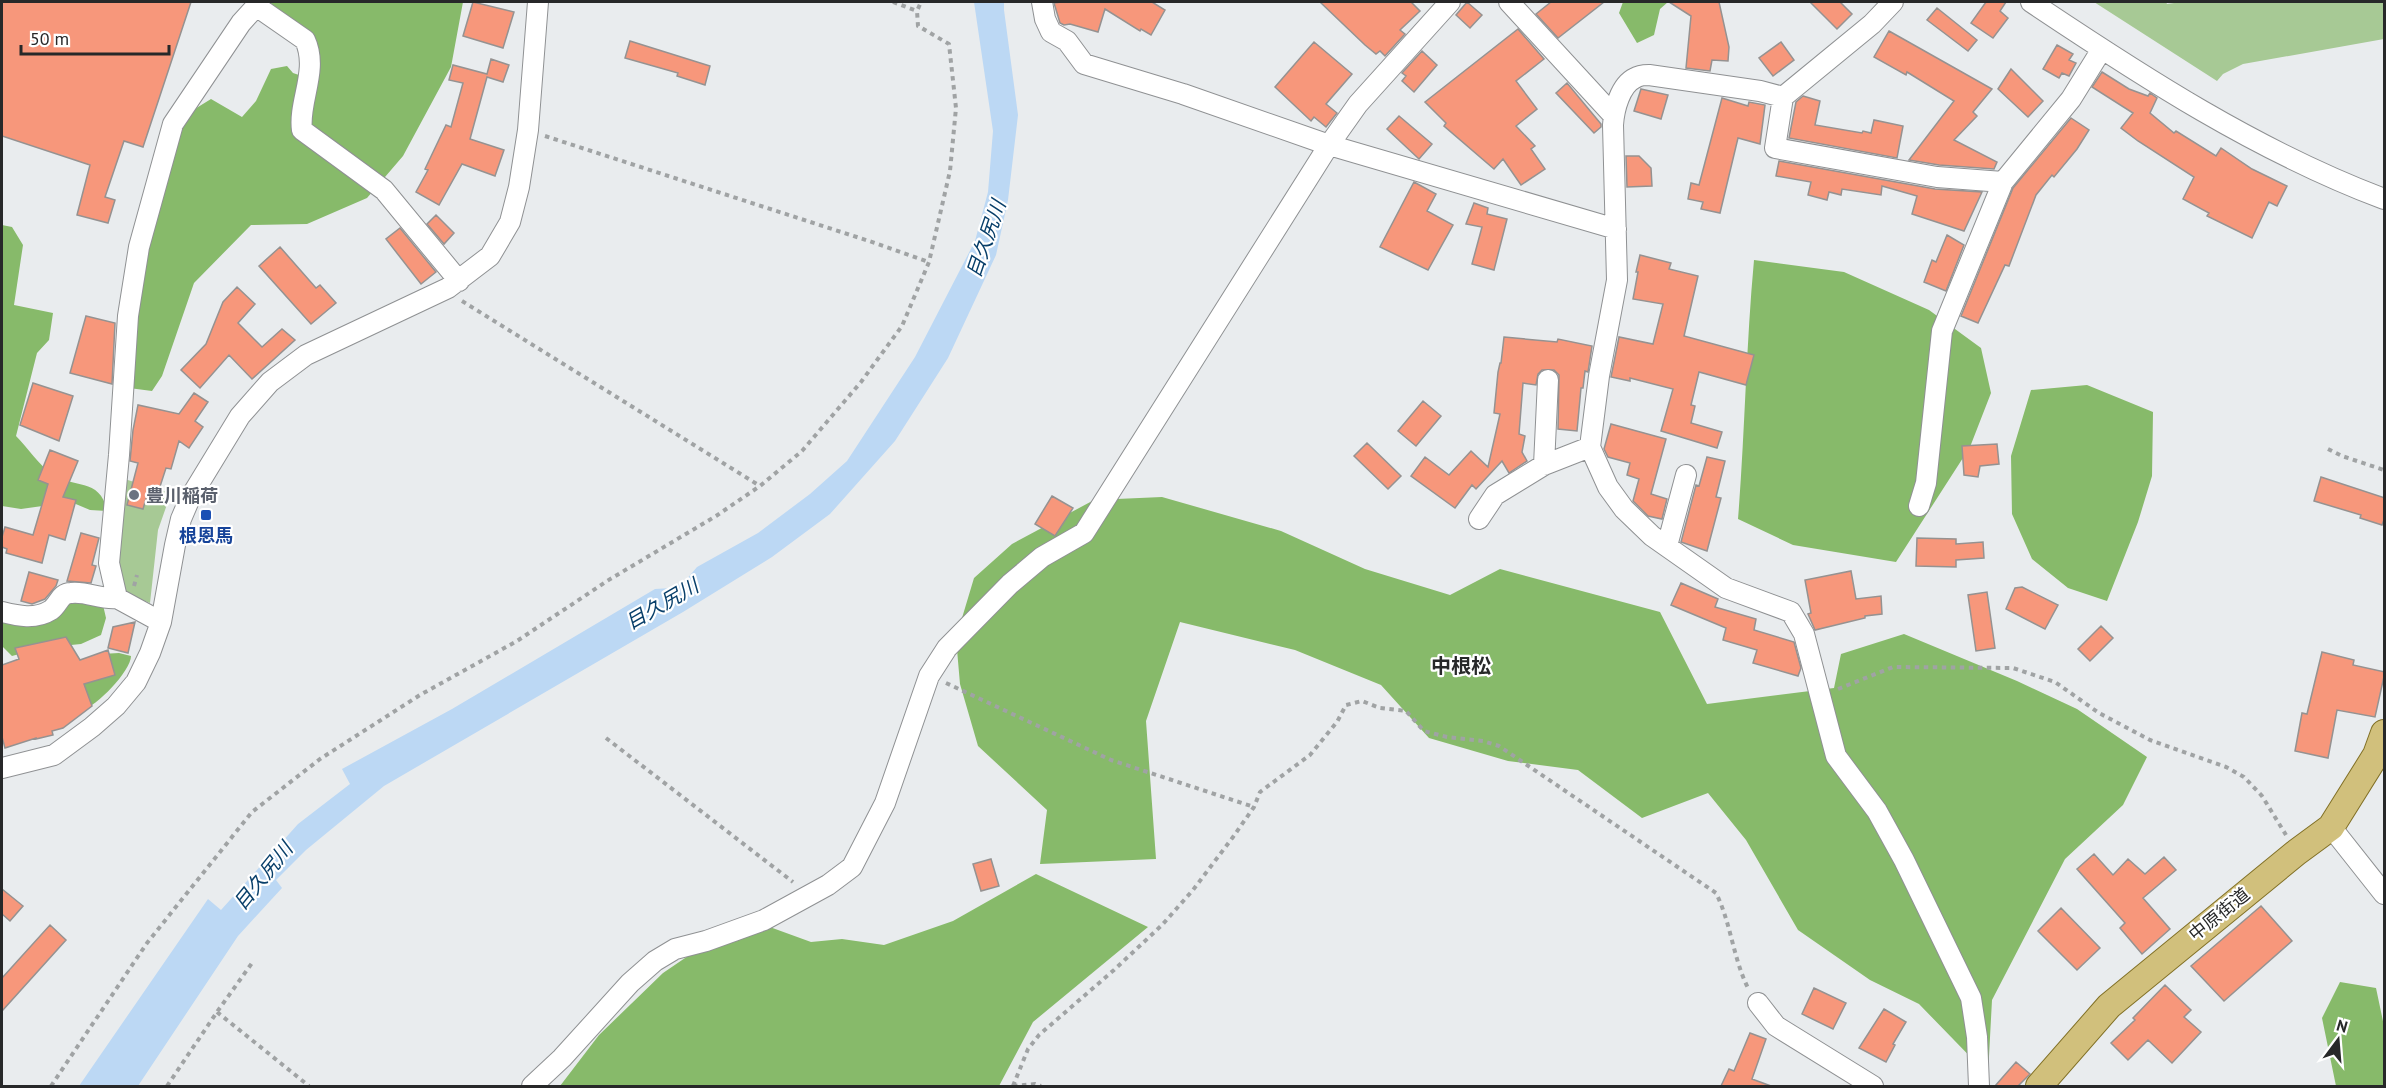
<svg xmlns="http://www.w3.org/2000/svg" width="2386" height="1088" font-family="'PT Sans','Noto Sans JP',sans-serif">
	<rect width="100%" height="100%" fill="#e9ecee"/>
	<path fill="#a7c995" d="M2094,2H2166L2167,4L2181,2H2384V39L2243,64L2223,74L2217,81Z
		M121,478L171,493L158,530L150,603L123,593L119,578Z"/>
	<path fill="#87ba6a" d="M268,2H463L451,67L403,156L367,198L307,224L251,225L194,283L162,376L152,391L129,388L145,203L177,120L211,99L242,117L256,101L271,69L287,66L293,73L302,76L308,60Z
		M1623,2H1668L1660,9L1654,35L1637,43L1619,13Z
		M2,225L12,227L23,245L14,305L53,313L49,340L37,353L16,436C28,448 39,465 52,474C72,489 101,477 107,511L90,510L71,502L21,509L2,506Z
		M1754,260L1844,272L1929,310L1981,348L1991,393L1970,447L1896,562L1793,545L1738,519C1745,433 1746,346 1754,260Z
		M2087,385L2153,412L2152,476L2138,522L2107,601L2068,588L2032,559L2012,514L2011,456L2031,390Z
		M1162,497L1281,531L1365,569L1450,595L1500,569L1660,612L1707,704L1834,688L1841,654L1904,634L2017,681L2077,709L2147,757L2123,805L2065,859L1992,1000L1988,1075L1919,1004L1870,980L1798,930L1746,840L1708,793L1642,818L1578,770L1508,761L1429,738L1381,685L1295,650L1180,622L1146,721L1156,859L1040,864L1047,810L978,746L960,684L956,638L974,578L1012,544L1094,500Z
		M68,600L103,605L106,618L101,635L81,644L41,648L12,656L2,646V621Z
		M119,653L131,656C131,671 96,707 82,710L83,667L101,654Z
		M1036,874L1148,927L1033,1022L999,1086H560L599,1035L663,973L713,939L767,926L811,942L842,939L884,945L953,921Z
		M2340,982L2376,988L2384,1026V1086H2336L2322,1018Z"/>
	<path fill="#bcd8f4" d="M974,2H1004V10L1018,115L1008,200L996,255L948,358L895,441L830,514L772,557L683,612L384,786L306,850L276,880L282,888L238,936L138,1086H79L208,899L221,910L298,824L350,784L342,769L452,709L655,589L672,588L686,580L697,567L758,533L810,494L847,461L915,357L975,241L988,192L993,131Z"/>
	<path fill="#f7977b" stroke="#959291" stroke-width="1.5" d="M2,2H191L143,147L124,141L105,197L115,200L108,223L77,215L90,165L2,136Z
		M473,2L514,12L503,48L463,36Z
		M1062,2H1152L1165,10L1151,35L1141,29L1140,31L1105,9L1098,32L1070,24L1064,25L1060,23L1054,3Z
		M1320,2H1411L1420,11L1400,30L1405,34L1385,56L1380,51L1376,54L1365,45Z
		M1467,2L1482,15L1470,28L1456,15Z
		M1551,2H1604L1558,38L1536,14Z
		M1669,2H1719L1729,47L1728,61L1712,60L1710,71L1686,68L1691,16Z
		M1810,2H1840L1852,14L1837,29Z
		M1986,2H2006L2000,11L2008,18L1993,38L1971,23Z
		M1937,8L1977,40L1968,51L1927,20Z
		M1518,29L1544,59L1516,81L1537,109L1516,126L1535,146L1531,149L1545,169L1521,185L1503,159L1494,169L1444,126L1446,123L1425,102Z
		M1889,31L1992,89L1973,112L1977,116L1954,140L1997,162L1994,169L1939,165L1909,160L1954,101L1907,72L1906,75L1874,57Z
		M630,41L710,66L705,85L677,76L678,73L625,58Z
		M1314,42L1352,74L1326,104L1337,113L1326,127L1314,117L1311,121L1275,87Z
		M1781,42L1794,60L1773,76L1759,58Z
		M2057,45L2073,54L2069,60L2076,63L2069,76L2062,73L2059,78L2043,69Z
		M1422,51L1437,65L1414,92L1402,81L1406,76L1402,73Z
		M491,59L509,65L503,82L487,77L470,139L504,150L495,176L462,164L439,205L416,192L428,170L425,169L446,125L451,127L463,83L449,80L453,65L487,74Z
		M2011,69L2043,101L2028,117L1998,89Z
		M2102,72L2129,89L2148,96L2150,93L2157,98L2150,113L2174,133L2176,131L2216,156L2221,148L2252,169L2287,186L2277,206L2269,202L2252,238L2207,216L2209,213L2183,199L2194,177L2138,141L2121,128L2133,113L2092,87Z
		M1567,83L1601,124V127L1594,133L1556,93Z
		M1641,89L1668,95L1661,119L1634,111Z
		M1803,96L1820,101L1815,125L1862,133L1863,131L1871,133L1874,120L1903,126L1897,158L1789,138L1796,102Z
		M1722,98L1748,106L1749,102L1765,105L1760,144L1738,138L1720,213L1701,209L1703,202L1688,199L1691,183L1699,185Z
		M1399,116L1432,144L1419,159L1387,129Z
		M2071,118L2089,130L2077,149L2054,177L2052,175L2036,195L2009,266L2005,265L1978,323L1961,316L2013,188Z
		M1626,156H1639L1651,168L1652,186L1627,187Z
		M1779,161L1935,189L1982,192L1964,231L1912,214L1917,196L1882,186L1881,195L1842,189L1841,195L1829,192L1827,200L1808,195L1811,182L1776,176Z
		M1414,182L1436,194L1427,211L1453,225L1428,270L1380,247Z
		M1474,203L1488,208L1487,214L1507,219L1494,270L1472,264L1482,227L1466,224Z
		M436,215L454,233L444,244L427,224Z
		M400,228L436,272L421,284L386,239Z
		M1947,235L1964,245L1946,291L1924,282L1932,260L1936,262Z
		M280,247L316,288L320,285L336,303L311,324L259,266Z
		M1640,255L1671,263L1669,269L1698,276L1684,336L1754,355L1746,385L1699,372L1691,405L1695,406L1691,423L1722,432L1717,448L1661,431L1673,389L1630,378V381L1611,377L1619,337L1653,344L1663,304L1633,299L1638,272H1636Z
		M237,287L255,304L238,323L262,347L282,329L295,340L252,379L229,355L200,388L181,370L206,344L223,302Z
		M86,316L115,323L112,384L70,373Z
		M1504,337L1557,342L1558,339L1592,346L1588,372L1585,371L1583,388H1581L1577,431L1558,429L1559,375L1554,370H1542L1538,374L1536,385L1523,383L1519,434L1525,436L1522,452L1527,461L1509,473L1502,461L1476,489L1472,485L1455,508L1411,476L1425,457L1449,475L1471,451L1488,467L1500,414L1494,413L1498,372L1500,363H1501Z
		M33,383L73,396L59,441L20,425Z
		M194,393L208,402L195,421L203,427L189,448L179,441L171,469L166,468L155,502L146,499L143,509L127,505L138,463L130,461L133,430L138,405L179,414Z
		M1423,401L1441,416L1416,446L1398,431Z
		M1611,424L1666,439L1651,494L1667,499L1662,519L1648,516L1633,501L1639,479L1627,475L1630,463L1608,457L1604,449Z
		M1367,443L1401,476L1388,489L1354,456Z
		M1997,444L1999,464L1980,466L1978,477L1964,475L1962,446Z
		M50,450L78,461L63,497L76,500L65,540L49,535L42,563L6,553L7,549L2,547V537L5,527L33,535L48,484L38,480Z
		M1707,457L1725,461L1716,497L1721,498L1707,551L1681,542L1696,485L1699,486Z
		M2321,477L2385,498V517L2382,525L2360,518L2361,515L2314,501Z
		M1052,496L1073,508L1055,536L1035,524Z
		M81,533L99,538L92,565L96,566L91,583L67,581Z
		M1917,538L1956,539V544L1983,542L1984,558L1956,560V567L1916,566Z
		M1851,571L1856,599L1881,596L1882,614L1865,616V618L1815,630L1808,614L1811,613L1805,580Z
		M29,572L58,580L56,586L45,599L32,604L21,601Z
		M1681,583L1718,599L1715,607L1756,619L1754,630L1794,642L1801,668L1798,676L1753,663L1757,650L1723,640L1726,628L1671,605Z
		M2022,587L2058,605L2045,629L2006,609L2015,588Z
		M1987,592L1995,648L1976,651L1968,595Z
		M135,622L128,653L108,648L113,627Z
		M2101,626L2113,638L2090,661L2078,649Z
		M66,637L80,660L108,650L115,675L84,684L92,706L63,728L52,731L53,735L36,739V738L5,748L2,737V665L19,659L15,648Z
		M2322,652L2354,660L2353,665L2385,672L2375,717L2337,710L2328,758L2295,751L2302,713L2307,714Z
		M2094,854L2113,875L2128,859L2145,874L2164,857L2176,870L2143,898L2170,929L2142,954L2120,928L2125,923L2077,869Z
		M991,859L999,886L981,891L973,864Z
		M2,889L23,906L10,921L2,914Z
		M2261,906L2292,941L2224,1001L2191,966Z
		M2061,908L2100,948L2077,970L2038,931Z
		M50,925L66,940L2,1011V978Z
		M2165,985L2191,1010L2184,1017L2201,1032L2172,1063L2148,1040L2128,1060L2111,1043L2135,1020L2133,1018Z
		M1814,988L1846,1003L1833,1029L1802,1014Z
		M1884,1009L1906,1022L1893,1044L1895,1045L1886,1062L1859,1048Z
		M1750,1033L1766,1039L1752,1079L1771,1086H1721L1729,1069L1734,1071Z
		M2016,1062L2030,1074L2018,1086H1995Z"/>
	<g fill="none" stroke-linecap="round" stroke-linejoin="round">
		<defs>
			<path id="minor" d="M1042,2L1045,19L1051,32L1067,41L1084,64L1183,94L1329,145L1616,229
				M1509,2L1613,115
				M1893,2L1872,24L1783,97L1760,91L1649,75C1645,75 1638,76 1635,78C1620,85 1614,110 1613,125L1617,280L1599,376L1590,447L1608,487L1624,509L1652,536L1726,588L1791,612L1804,634L1836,756L1877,811L1904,860L1971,998L1977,1037L1979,1086
				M2031,2C2143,77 2257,151 2384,199
				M256,6L305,40C319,70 298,102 302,130L384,190L459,281
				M1783,97L1775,148L1937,177L2003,182
				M1544,465L1548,380
				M1919,506L1926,483L1942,331L2003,182L2071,99L2102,49
				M1479,519L1495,495L1544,465L1590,447
				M1667,546L1686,475
				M2,612C18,616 35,620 51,610C59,604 60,593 71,593C87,591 101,600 117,598
				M161,622L117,598L109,563L119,455L128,316L139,247L173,124L241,23L260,2
				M2,768L54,755L92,727L116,706L136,682L150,653L161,622L175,545L181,519L190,498L240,416L270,382L306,355L448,288L490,256L510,222L519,187L528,130L538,2
				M2331,827L2384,894
				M1758,1003L1776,1026L1873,1086
				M532,1086L562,1058L630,983L655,961L675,949L706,941L764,920L828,885L852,867L885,803L929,676L947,648L1010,584L1042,557L1084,533L1329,145L1358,104L1450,2"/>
			<path id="major" d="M2039,1086L2109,1006L2297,852L2331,827L2376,755L2384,733"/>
		</defs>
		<use href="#minor" stroke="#8f9193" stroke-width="22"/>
		<use href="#major" stroke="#817026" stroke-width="28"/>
		<path stroke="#a0a3a4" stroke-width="4" stroke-dasharray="4.5 4.5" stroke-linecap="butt" d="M893,2L917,11
			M545,136L869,241L929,262
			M462,301L760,486
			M2328,449L2342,456L2384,470
			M134,586L137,575
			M946,683L1111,760L1254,807
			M1838,689L1893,667L2013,668L2055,682L2099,713L2150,740L2226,767L2244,777L2262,796L2286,835
			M606,738L793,882
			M217,1012L309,1086
			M51,1086L147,943L252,812L320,759L420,695L517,641L607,581L716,516L760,486L802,451L861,382L902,326L929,262L950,171L956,108L949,44L918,26L917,11L921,2
			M167,1086L217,1012L252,963
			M1013,1086L1028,1049L1039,1035L1114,970L1162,925L1193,890L1233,837L1254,807L1260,792L1310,755L1337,722L1346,705L1362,701L1380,708L1406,711L1424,731L1447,737L1483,741L1499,746L1716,893C1731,923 1733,958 1748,988
			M1013,1086L1035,1084L1041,1086"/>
		<use href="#minor" stroke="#fff" stroke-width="20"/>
		<use href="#major" stroke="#d1c07c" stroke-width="26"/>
	</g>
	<circle fill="#6b7280" stroke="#fff" stroke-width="2" cx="134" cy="495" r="6"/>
	<rect fill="#1a4fb4" stroke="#fff" stroke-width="2" x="200" y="509" width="12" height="12" rx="3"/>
	<g text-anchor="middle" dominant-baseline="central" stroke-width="4.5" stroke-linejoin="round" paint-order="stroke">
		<g font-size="18" font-weight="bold" fill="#5b616d" stroke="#fff" text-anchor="start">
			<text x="146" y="495">豊川稲荷</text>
		</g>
		<g font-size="18" font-weight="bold" fill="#164399" stroke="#fff">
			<text x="206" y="535">根恩馬</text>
		</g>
		<g font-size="18" fill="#272829" stroke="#fff">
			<text transform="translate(2219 914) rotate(-39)">中原街道</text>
		</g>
		<g font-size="20" font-style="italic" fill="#083f6a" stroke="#fff">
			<text transform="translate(986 239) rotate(-71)">目久尻川</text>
			<text transform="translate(662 604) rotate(-30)">目久尻川</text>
			<text transform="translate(263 876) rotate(-51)">目久尻川</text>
		</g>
		<g font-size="20" font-weight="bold" fill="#272829" stroke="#fff">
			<text x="1461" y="666">中根松</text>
		</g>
	</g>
	<rect width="2386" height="1088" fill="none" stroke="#272829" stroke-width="6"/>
	<g transform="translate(2338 1040) rotate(16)" stroke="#ffffff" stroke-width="4.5" paint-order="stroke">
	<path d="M0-4.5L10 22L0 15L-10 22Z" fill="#272829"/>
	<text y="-9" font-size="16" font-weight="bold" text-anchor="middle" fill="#272829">N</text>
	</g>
	<path d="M21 45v9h148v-9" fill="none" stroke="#272829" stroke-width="3"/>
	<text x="30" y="45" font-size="18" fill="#272829" stroke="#ffffff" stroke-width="4.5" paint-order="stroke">50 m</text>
</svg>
